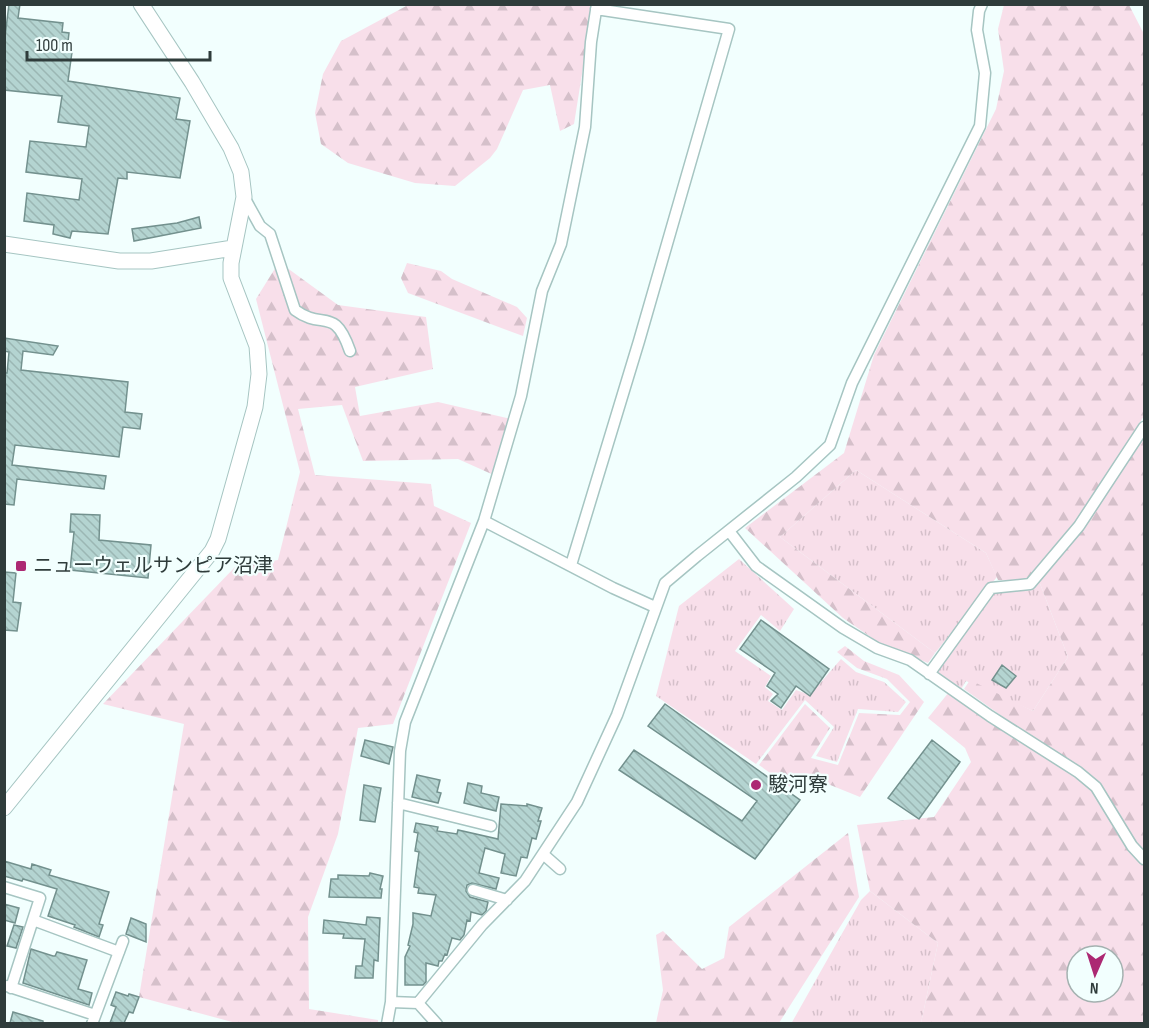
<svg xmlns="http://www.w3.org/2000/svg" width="1149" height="1028" font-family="'Sofia Sans Condensed','Noto Sans JP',sans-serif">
	<defs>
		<pattern id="grass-tufts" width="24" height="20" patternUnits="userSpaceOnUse" patternTransform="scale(1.5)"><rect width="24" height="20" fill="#f8dfea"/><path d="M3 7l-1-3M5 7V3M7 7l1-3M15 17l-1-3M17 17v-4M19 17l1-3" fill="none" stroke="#d5c0ca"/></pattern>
		<pattern id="forest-firs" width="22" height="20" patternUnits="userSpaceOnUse" patternTransform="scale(1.5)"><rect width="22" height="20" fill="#f8dfea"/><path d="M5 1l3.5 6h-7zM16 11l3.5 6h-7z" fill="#d5c0ca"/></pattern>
		<pattern id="building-back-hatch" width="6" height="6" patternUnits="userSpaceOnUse" patternTransform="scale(1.5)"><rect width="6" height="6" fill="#b4d4d1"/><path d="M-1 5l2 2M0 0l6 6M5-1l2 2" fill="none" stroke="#9bb7b4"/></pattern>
	</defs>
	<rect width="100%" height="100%" fill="#f2fffe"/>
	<path fill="url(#grass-tufts)" d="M856,470L986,553L997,577L935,653L780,537Z
		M739,559L794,609L780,631L761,615L735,651L771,676L765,687L773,694L768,701L782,710L796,690L810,695L841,659L856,672L884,682L906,702L898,712L858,709L837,762L816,756L834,727L805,700L756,764L656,696L679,606Z
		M1039,581L1068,657L1033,711L966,681L960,691L928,668L991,588Z
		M870,891L938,943L921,1023L791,1024L861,900Z"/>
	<path fill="url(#forest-firs)" fill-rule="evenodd" d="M410,4L593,5L574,124L560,131L550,85L523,90L497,149L490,158L455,186L415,183L348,163L321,144L315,113L323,74L341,41Z
		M1004,5H1129L1144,34V416L1062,542L1024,581L998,580L986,553L856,470L780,537L935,653L928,663L878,642L843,618L745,528L844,453L874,355L996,109L1004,71L998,29Z
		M279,262L338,305L426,317L433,369L355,387L360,416L438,402L511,419L496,476L458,459L363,461L342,405L298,409L315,475L431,484L434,506L471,523L393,724L358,728L338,834L308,917L309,1009L378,1020V1023H236L139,997L184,724L103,704L235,567L278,560L300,472L256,299Z
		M407,263L441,271L452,279L517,307L527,318L523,336L408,293L401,278Z
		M1144,433V853L1099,786L964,689L970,680L1033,711L1068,657L1039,581Z
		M845,646L864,661L899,675L924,702L860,797L808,776L794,790L759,765L805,704L830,728L811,758L838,765L859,713L900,715L910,702L887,679L857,668L837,652Z
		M949,692L1090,782L1144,858V1023H921L938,943L870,891L857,825L934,817L971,762L965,748L928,718ZM1077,956H1113V992H1077Z
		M848,833L859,897L779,1023H656L663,990L656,935L663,931L702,969L724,958L729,927Z"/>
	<path fill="url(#building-back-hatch)" stroke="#73918e" stroke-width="1.5" d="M9,4H20L18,18L63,23L62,32L69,33L67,50L72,52L68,81L180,98L176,119L190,121L180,178L127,172V179L118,178L108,234L72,231L70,238L53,234L54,225L24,221L27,193L79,200L82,179L26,172L30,141L86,147L89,126L58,122L62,96L4,90V45Z
		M199,217L201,228L134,241L132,229L177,223Z
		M4,338L58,346L53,355L23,351L21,370L128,382L125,412L142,414L140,429L123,427L119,457L15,445L12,465L106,476L104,489L17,479L14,505L4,504V373H7L9,352L4,351Z
		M71,514L100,515L99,540L151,545L148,578L70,570L74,532H70Z
		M4,572L16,573L13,602L21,603L17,631L4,630Z
		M761,620L829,669L810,696L796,686L781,708L771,701L778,694L767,686L775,673L740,649Z
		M1002,665L1016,676L1006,688L992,680Z
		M665,704L800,800L755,859L619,770L634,750L742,821L757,801L648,726Z
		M365,740L393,747L389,764L361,756Z
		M932,740L960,762L919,819L888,798Z
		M417,775L440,780L437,792L441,793L438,803L412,797Z
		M468,783L482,786L481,793L499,797L496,811L464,803Z
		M364,785L381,788L375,822L360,820Z
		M501,804L527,806V804L542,808L538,821H541L536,839L532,838L527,858L521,857L516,876L501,873L505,854L485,848L479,873L499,878L496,889L472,883L467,885L466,891L470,897L488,902L486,911L482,915L471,912L470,921L467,920L464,935L460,940L452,938L447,955L445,954L442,961H439L438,966L426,963V982L423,985H405V957L410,946L408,945L413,924V913L431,916L436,895L418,893L419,888L414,887L419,852L415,851L418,833L414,832L416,823L438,827L437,831L457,834L458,830L498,839Z
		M4,861L31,869L32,864L51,870L49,875L109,892L99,924L103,925L99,937L74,927L75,925L48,916L57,889L23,879L22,881L4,876Z
		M370,873L383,876L380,889H382L381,898L329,897L331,879H338V875L369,876Z
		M4,904L19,908L15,923L4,920Z
		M367,917L380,918L378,961L374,960L373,978H355L356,966H362L365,939L343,938L344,934L323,933L324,920L366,925Z
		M131,918L146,924V942L126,934Z
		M14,925L23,927L16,948L7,946Z
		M31,949L53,956H55L57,952L87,960L78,989L92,993L89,1005L23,983Z
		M116,992L128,996L129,994L139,997L133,1013L129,1012L124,1023H110L116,1007L111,1005Z
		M13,1012L43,1021V1023H10Z"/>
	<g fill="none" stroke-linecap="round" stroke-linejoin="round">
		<defs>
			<path id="street" d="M244,197L260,226L270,234L295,310C323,331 334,305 350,351
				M484,521L613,588L655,607
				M729,531L756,566L843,628L877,648L910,660L990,716L1078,772L1096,787L1132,846L1144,859
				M571,565L639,341L729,29L596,9
				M929,674L991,588L1030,584L1079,526L1144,427
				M398,803L491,826
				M543,854L560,869
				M4,887L40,898L11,988
				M473,890L507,900
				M33,920L119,952
				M7,986L95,1015
				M391,1002L418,1003L437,1024
				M418,1003L482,925L525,881L577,802L617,715L665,583L697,556L796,477L830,445L852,383L980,126L985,73L977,30L979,11L982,4
				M92,1024L123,941
				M387,1024L391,1002L400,751L405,722L484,521L521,396L542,291L561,244L585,127L591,42L597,4"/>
			<path id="secondary" d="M4,244L119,261H151L233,248
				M4,808L212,551L218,539L255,407L259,374L257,346L231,278V263L244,197L241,172L231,148L192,82L141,4"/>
		</defs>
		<use href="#street" stroke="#a6c5c2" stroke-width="13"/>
		<use href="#secondary" stroke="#a6c5c2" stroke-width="17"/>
		<use href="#street" stroke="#fff" stroke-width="10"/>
		<use href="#secondary" stroke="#fff" stroke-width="15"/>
	</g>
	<g fill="#ac2973" stroke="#f2fffe" stroke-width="2">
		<rect x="15" y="560" width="12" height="12" rx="3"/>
		<circle cx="756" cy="785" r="6"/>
	</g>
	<g text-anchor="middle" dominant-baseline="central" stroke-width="4.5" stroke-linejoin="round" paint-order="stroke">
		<g font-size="20" fill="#2f3c3b" stroke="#f2fffe" text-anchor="start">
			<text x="33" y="566">ニューウェルサンピア沼津</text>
			<text x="768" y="785">駿河寮</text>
		</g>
	</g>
	<rect width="1149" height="1028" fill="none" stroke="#2f3c3b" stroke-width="12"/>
	<g transform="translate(1095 974) rotate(183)"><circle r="28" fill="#f2fffe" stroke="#a4b1b0" stroke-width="1.5"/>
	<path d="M0-4.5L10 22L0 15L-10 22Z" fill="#ac2973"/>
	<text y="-9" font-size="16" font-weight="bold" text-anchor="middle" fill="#2f3c3b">N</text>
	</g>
	<path d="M27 51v9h183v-9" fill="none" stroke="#2f3c3b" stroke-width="3"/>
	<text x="36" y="51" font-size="18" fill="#2f3c3b" stroke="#f2fffe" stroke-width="4.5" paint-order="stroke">100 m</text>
</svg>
